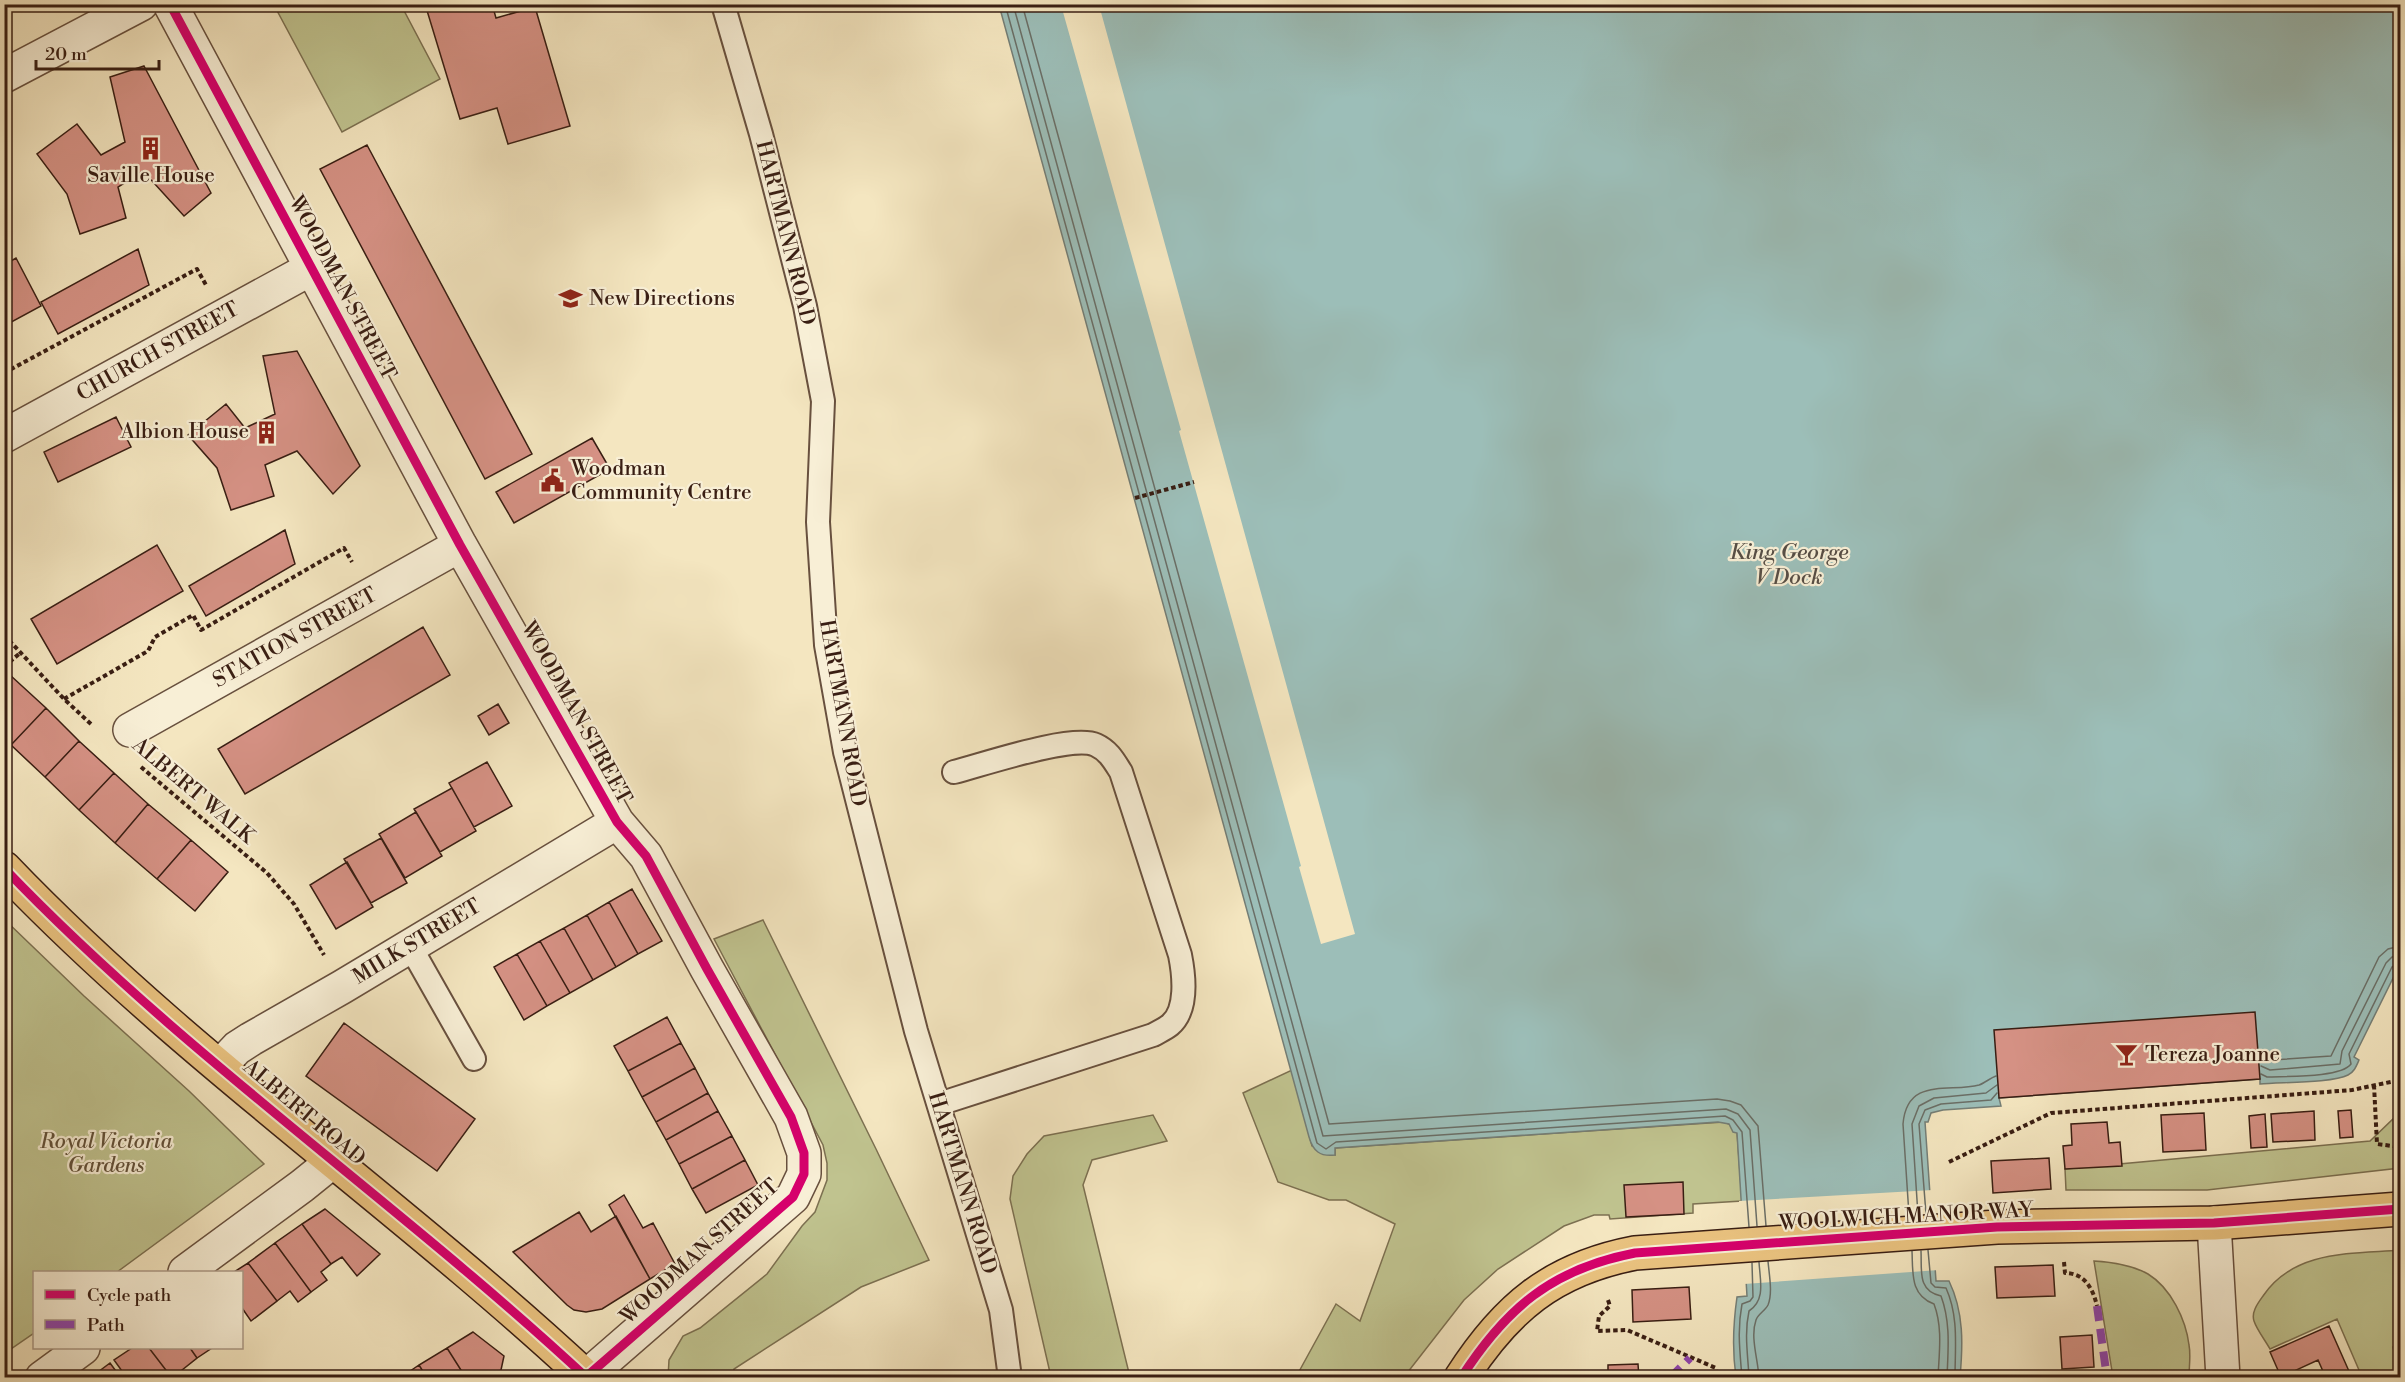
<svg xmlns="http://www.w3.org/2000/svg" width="2405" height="1382" font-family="'Libre Bodoni',serif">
	<rect width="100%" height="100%" fill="#f4e6c0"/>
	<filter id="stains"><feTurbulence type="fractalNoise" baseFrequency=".00333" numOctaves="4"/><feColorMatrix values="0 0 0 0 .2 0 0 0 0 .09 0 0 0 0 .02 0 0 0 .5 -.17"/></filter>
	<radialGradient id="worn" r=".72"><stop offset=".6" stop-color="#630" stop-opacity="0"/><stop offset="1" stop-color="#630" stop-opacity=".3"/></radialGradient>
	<path fill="#c0c38f" stroke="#7c7051" stroke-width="1.5" d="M274,5H401L440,79L342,132Z
		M4,919L84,996L189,1091L264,1164L117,1272H34V1333L5,1353Z
		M763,920L876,1149L929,1260L861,1287L734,1369L733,1377L668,1378L669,1360L683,1336L700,1328L767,1274L802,1226L815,1212L827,1180V1163L823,1145L714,939Z
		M1292,1070L1312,1146L1335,1155V1148L1724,1122L1729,1124L1737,1132L1742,1201L1693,1204V1213L1610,1219L1609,1215H1594L1564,1226L1498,1269L1464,1300L1404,1377H1296L1336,1304L1360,1321L1395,1224L1346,1200H1329L1278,1182L1243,1093Z
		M1153,1115L1167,1141L1092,1160L1083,1185L1130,1377H1051L1010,1199L1013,1176L1027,1154L1044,1136Z
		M2400,1116V1168L2207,1190H2066L2065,1169L2370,1141L2393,1119Z
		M2400,1250V1345L2393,1347L2400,1377H2362L2337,1319L2270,1349C2265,1340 2257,1330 2254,1321C2251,1312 2258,1303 2263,1296C2294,1250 2351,1254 2400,1250Z
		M2094,1261C2111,1262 2132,1265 2148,1274C2171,1288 2186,1320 2189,1345C2191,1355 2189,1367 2189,1377H2113Z"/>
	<path fill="#9cbeb8" stroke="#747e76" stroke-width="1.5" d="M999,5H2400V964L2354,1057L2359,1060C2356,1067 2354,1072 2348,1075C2333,1083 2280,1082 2260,1084V1079L1999,1098L2001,1106L1943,1110L1931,1113L1928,1122H1925L1936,1281H1949C1964,1312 1963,1345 1960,1377H1736C1732,1350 1733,1325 1737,1297L1747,1296L1737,1133L1733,1132L1729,1124L1718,1122L1335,1148V1155C1320,1157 1313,1151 1309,1137Z"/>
	<path fill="#f4e6c0" d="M1061,5H1099L1355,934L1321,944L1299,867L1301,866L1179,431L1181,430Z
		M1933,1190L1939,1270L1744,1284L1739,1201Z"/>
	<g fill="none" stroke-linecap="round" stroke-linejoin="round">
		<path stroke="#6a6e66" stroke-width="1.5" d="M1005,4L1317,1143L1326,1149L1336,1142L1725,1116L1733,1120L1742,1132L1749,1227
			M1013,4L1323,1136L1726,1109L1738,1114L1750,1130L1757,1226
			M1022,4L1329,1124L1717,1099L1730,1101L1741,1105L1758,1126L1766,1226
			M2260,1057L2272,1060L2331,1056L2379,957L2388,949L2400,946
			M2261,1066L2270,1070L2340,1064L2342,1051L2386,963L2392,957L2400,955
			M2261,1074L2267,1077C2285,1076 2341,1078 2351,1064L2349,1054L2392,967L2400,963
			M1926,1214L1919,1124L1925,1110L1941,1104L1991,1100L1997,1093
			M1909,1215L1903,1124C1907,1076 1950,1093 1979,1085C1985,1083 1990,1078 1996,1076
			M1918,1215L1912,1124L1919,1106L1934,1098L1986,1093L1997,1085
			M1928,1250L1931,1283L1935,1287L1946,1288C1959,1317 1955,1347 1955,1378
			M1912,1251C1913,1273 1910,1295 1934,1304C1943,1328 1939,1353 1938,1378
			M1921,1251C1922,1270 1917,1291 1941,1296C1951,1323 1948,1350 1947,1378
			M1742,1378C1740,1352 1737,1330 1742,1304L1750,1301L1753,1297L1752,1263
			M1749,1378C1748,1355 1744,1334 1749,1311C1766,1300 1760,1280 1759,1262
			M1759,1378C1758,1359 1750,1337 1756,1320C1758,1314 1765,1311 1768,1305C1773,1293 1769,1274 1768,1261"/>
	</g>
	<path fill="#d59184" stroke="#391e13" stroke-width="1.5" d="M425,4H492L496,18L535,7L570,126L508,144L497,108L460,119Z
		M144,66L211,193L184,216L143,171L118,187L126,218L80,234L67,194L37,154L77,124L101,155L125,142L110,77Z
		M367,145L532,454L485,479L320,169Z
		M138,249L149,285L58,334L41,302Z
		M16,258L41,306L4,326V265Z
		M297,351L360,466L333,494L297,451L265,465L274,496L231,510L217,468L188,435L226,404L245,428L275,414L263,356Z
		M116,417L131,447L58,482L44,452Z
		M592,438L610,469L514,523L496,492Z
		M285,530L295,564L206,616L189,586Z
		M157,545L183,591L57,664L31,619Z
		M423,627L450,675L245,794L218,749Z
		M10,675L46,708L11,745L4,739V680Z
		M498,704L509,723L489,735L478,716Z
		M46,708L79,741L45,777L11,745Z
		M79,741L114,773L79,810L45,777Z
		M487,762L512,806L474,827L449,783Z
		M114,773L148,804L115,843L79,810Z
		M452,788L476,831L440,852L414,809Z
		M148,804L191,840L157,879L115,843Z
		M416,812L442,856L405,878L379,834Z
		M381,838L407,883L371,903L344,859Z
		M191,840L228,872L195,911L157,879Z
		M347,862L373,907L336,929L310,885Z
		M632,889L662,941L638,954L609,902Z
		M609,902L638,954L616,967L587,915Z
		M587,915L616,967L593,980L564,928Z
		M564,928L593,980L570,993L540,941Z
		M540,941L570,993L547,1006L517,954Z
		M517,954L547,1006L524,1020L494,967Z
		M2255,1012L2260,1079L1999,1098L1994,1030Z
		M667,1017L681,1043L628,1071L614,1046Z
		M344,1023L475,1119L437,1171L306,1076Z
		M681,1043L695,1068L642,1097L628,1071Z
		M695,1068L708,1093L656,1122L642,1097Z
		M708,1093L718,1111L666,1140L656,1122Z
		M2351,1110L2353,1137L2340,1138L2338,1111Z
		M718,1111L732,1136L679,1164L666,1140Z
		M2314,1111L2315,1140L2273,1142L2271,1114Z
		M2204,1113L2206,1150L2163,1152L2161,1115Z
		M2265,1114L2267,1147L2251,1148L2249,1116Z
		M2107,1122L2109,1143L2120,1142L2122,1166L2065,1169L2063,1146L2072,1145L2071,1124Z
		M732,1136L745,1160L692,1189L679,1164Z
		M2049,1158L2051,1189L1993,1193L1991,1161Z
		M745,1160L758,1185L706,1213L692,1189Z
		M1683,1182L1684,1214L1626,1217L1624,1185Z
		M624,1195L643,1228L653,1223L675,1264L650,1279L609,1205Z
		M325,1209L380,1254L357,1276L342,1257L331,1264L302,1224Z
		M579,1212L591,1232L616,1216L650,1279L602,1309L586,1312L574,1310L567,1305L513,1252Z
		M302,1224L331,1264L321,1272L327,1280L311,1292L275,1243Z
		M275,1243L311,1292L298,1302L290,1291L277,1301L248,1263Z
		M248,1263L277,1301L251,1321L242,1308V1272H234Z
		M2053,1265L2055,1296L1997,1298L1995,1267Z
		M1689,1287L1691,1319L1633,1322L1632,1290Z
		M2329,1326L2352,1378H2326L2318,1360L2281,1377L2270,1352Z
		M473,1332L504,1356L501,1370L488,1378H466L447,1348Z
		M2092,1335L2094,1367L2062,1369L2060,1337Z
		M132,1348H149L172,1378H127L114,1360Z
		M149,1348H190L197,1358L172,1378Z
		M190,1348H212L197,1358Z
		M447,1348L466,1378H427L419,1365Z
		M110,1363L121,1378H90Z
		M1638,1364L1639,1378H1608V1365Z
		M419,1365L427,1378H400Z"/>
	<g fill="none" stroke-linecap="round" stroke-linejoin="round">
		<defs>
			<path id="service" d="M723,4L761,134L805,306L823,401L818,522L826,645L845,752L916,1031L1001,1310L1010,1378
				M410,946L474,1059
				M939,1104L1153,1035C1158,1032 1165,1029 1170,1025C1188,1010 1184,975 1180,955L1121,772C1114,761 1109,751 1096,745C1072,734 982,765 954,772"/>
			<path id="minor" d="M170,4L460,545L617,822L646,856L707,969L791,1117L804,1153V1174L793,1197L586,1377
				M4,76L141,4
				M4,436L312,268
				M130,730L460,545
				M220,1066L237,1048L251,1039L342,987L617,822
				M2214,1223L2223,1378
				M185,1272L302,1186L333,1161
				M42,1378L83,1348"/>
			<path id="trunk" d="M4,868C183,1055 398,1202 587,1378
				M1461,1378C1506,1308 1552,1269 1635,1253L1997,1227L2214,1223L2400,1209"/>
		</defs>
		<use href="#service" stroke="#68503e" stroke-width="26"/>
		<use href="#minor" stroke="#68503e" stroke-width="36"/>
		<use href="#trunk" stroke="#391e13" stroke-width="36"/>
		<path stroke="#391e13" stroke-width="4" stroke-dasharray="4.5 3" stroke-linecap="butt" d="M4,11L17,4
			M4,373L197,269L206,285
			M1135,498L1194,482
			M4,635L64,699L92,725
			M4,667L20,653
			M64,699L148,651L155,637L193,615L201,630L344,548L352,562
			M141,767L267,873L294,904L324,955
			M2374,1085L2377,1144L2400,1147
			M1949,1162L2051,1113L2352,1090L2400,1080
			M2064,1262L2065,1273C2084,1273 2093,1288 2097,1306
			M1608,1300L1610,1306L1599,1316L1597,1331L1627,1330L1716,1368L1717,1378"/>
		<use href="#service" stroke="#f8efd6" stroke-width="22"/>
		<use href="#minor" stroke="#f8efd6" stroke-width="33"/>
		<use href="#trunk" stroke="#eac380" stroke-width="33"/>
		<path stroke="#8e44ad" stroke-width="8" stroke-dasharray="15 8" stroke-linecap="butt" d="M2097,1306L2107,1378
			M1670,1378L1690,1358"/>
		<defs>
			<path id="cycleway" d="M170,4L460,545L617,822L646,856L707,969L791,1117L804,1153V1174L793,1197L586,1377
				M4,868C183,1055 398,1202 587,1378
				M1461,1378C1506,1308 1552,1269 1635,1253L1997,1227L2214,1223L2400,1209"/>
		</defs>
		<use href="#cycleway" stroke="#f8efd6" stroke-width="13"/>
		<use href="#cycleway" stroke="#d6006c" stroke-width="9"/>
	</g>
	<defs>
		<symbol id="building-bare" viewBox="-9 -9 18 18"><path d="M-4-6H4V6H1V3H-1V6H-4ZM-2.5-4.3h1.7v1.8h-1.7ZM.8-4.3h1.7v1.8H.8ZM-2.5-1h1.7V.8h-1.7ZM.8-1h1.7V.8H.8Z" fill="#8f2418" stroke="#f8efd6" stroke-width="2.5" paint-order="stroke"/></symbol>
		<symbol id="school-bare" viewBox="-9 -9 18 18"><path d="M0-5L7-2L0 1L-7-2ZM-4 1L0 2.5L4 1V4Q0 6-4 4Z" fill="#8f2418" stroke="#f8efd6" stroke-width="2.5" paint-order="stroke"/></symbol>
		<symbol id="civic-bare" viewBox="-9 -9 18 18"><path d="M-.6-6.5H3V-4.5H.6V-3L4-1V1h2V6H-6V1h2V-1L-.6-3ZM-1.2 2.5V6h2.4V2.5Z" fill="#8f2418" stroke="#f8efd6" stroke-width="2.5" paint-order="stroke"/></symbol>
		<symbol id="bar-bare" viewBox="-9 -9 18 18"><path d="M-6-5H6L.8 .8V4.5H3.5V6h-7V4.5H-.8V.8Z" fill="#8f2418" stroke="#f8efd6" stroke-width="2.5" paint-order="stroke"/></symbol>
	</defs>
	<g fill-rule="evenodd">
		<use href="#building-bare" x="134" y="132" width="33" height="33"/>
		<use href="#school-bare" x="554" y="282" width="33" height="33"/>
		<use href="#building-bare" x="250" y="416" width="33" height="33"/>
		<use href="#civic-bare" x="536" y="464" width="33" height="33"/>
		<use href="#bar-bare" x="2110" y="1038" width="33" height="33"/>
	</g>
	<g text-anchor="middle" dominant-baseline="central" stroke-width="4.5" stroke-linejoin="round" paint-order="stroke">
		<g font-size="21" fill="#391e13" stroke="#f8efd6" text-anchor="start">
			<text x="151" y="176" text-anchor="middle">Saville House</text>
			<text x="589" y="299">New Directions</text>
			<text x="249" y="432" text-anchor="end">Albion House</text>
			<text x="571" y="469">Woodman<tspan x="571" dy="24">Community Centre</tspan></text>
			<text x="2145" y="1055">Tereza Joanne</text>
		</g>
		<g font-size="21" fill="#391e13" stroke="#f8efd6">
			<text transform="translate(785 233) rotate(76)">HARTMANN ROAD</text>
			<text transform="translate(342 288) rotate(62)">WOODMAN STREET</text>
			<text transform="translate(158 352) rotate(-29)">CHURCH STREET</text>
			<text transform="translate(295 638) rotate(-29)">STATION STREET</text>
			<text transform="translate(576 713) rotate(61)">WOODMAN STREET</text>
			<text transform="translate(842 713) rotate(80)">HARTMANN ROAD</text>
			<text transform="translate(193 791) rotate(40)">ALBERT WALK</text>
			<text transform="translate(417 942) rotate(-31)">MILK STREET</text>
			<text transform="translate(304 1113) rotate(40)">ALBERT ROAD</text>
			<text transform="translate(962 1183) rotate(73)">HARTMANN ROAD</text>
			<text transform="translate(1906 1217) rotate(-3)">WOOLWICH MANOR WAY</text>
			<text transform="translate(700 1252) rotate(-42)">WOODMAN STREET</text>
		</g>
		<g font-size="21" font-style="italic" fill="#625038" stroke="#f8efd6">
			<text x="106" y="1142">Royal Victoria<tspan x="106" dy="24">Gardens</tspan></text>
		</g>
		<g font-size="22" font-style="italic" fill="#574e45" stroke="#f8efd6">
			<text x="1789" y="552">King George<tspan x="1789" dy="25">V Dock</tspan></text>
		</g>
	</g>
	<rect width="2405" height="1382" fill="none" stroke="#f4e6c0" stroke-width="24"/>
	<rect x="6" y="6" width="2393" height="1370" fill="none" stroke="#391e13" stroke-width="3"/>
	<rect x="12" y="12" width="2381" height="1358" fill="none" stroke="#391e13" stroke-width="1.5"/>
	<rect x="33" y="1271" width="210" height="78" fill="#f8efd6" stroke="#ac9b88" stroke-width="1.5"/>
	<rect x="45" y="1290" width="30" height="9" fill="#d6006c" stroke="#ac9b88" stroke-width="1.5"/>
	<text x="87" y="1301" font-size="18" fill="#391e13">Cycle path</text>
	<rect x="45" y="1320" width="30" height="9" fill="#8e44ad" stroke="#ac9b88" stroke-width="1.5"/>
	<text x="87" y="1331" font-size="18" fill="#391e13">Path</text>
	<path d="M36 60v9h123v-9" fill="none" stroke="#391e13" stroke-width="3"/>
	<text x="45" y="60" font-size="18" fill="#391e13" stroke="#f8efd6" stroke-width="4.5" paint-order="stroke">20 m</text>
	<rect width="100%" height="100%" filter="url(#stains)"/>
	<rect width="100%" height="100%" fill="url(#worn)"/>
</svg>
